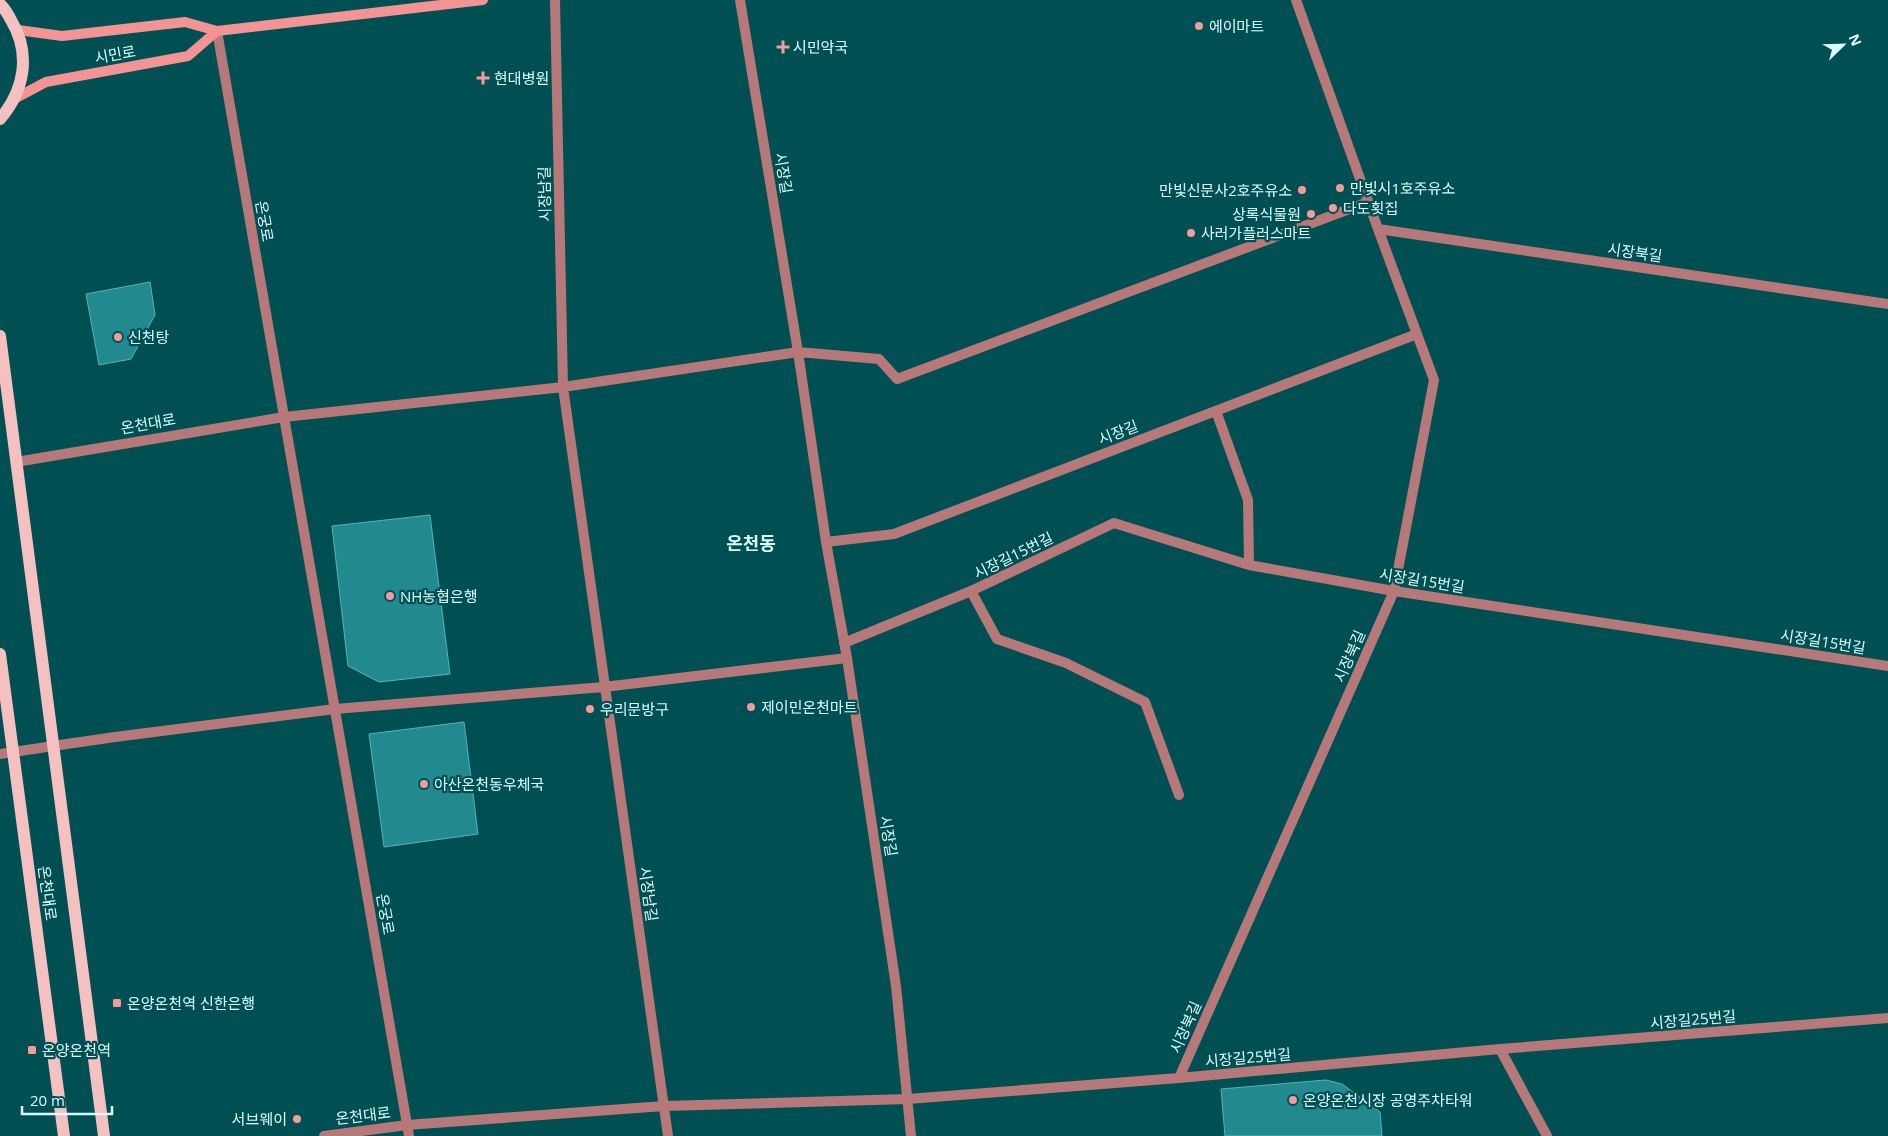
<svg xmlns="http://www.w3.org/2000/svg" width="1888" height="1136" font-family="'Open Sans','Noto Sans KR',sans-serif">
	<rect width="100%" height="100%" fill="#005053"/>
	<path fill="#228a8f" stroke="#5bb2b6" d="M150,282L155,315L131,359L99,365L86,294Z
		M430,515L450,674L379,682L348,666L332,526Z
		M464,722L478,834L384,847L369,734Z
		M1326,1080L1342,1084L1380,1112L1382,1136H1225L1221,1089Z"/>
	<g fill="none" stroke-linecap="round" stroke-linejoin="round">
		<path stroke="#b67878" stroke-width="10" d="M971,591L997,639L1066,663L1145,702L1179,795"/>
		<path stroke="#b67878" stroke-width="10" d="M555,0L563,387L668,1136
			M217,31L409,1136
			M16,462L284,417L563,387L798,352
			M53,746L115,737L335,709L604,687L847,658
			M324,1136L407,1125L664,1106L908,1099"/>
		<path stroke="#b67878" stroke-width="10" d="M740,0L798,352L826,542L847,658L896,986L911,1136
			M1378,229L1888,304
			M798,352L879,359L897,379L1368,202
			M1216,411L1248,500L1249,565
			M826,542L894,534L1417,334
			M844,643L971,591L1114,523L1249,565L1394,591L1888,666
			M0,754L53,746
			M1179,1078L1394,591L1434,380L1378,229L1296,0
			M908,1099L1179,1078L1500,1049
			M1547,1136L1500,1049L1888,1018"/>
		<path stroke="#f49394" stroke-width="10" d="M18,30L62,36L185,22L217,31L483,0
			M14,99L46,82L188,56L217,31"/>
		<path stroke="#f4c1c0" stroke-width="12" d="M0,4C5,9 8,14 11,20C31,53 25,90 0,119
			M0,336L104,1136
			M0,654L64,1136"/>
	</g>
	<g fill="#f59b9b" stroke="#005053" stroke-width="2">
		<circle cx="1199" cy="26" r="5"/>
		<path d="M780.5 39.5h5v5h5v5h-5v5h-5v-5h-5v-5h5z"/>
		<path d="M480.5 70.5h5v5h5v5h-5v5h-5v-5h-5v-5h5z"/>
		<circle cx="1340" cy="188" r="5"/>
		<circle cx="1302" cy="190" r="5"/>
		<circle cx="1333" cy="208" r="5"/>
		<circle cx="1311" cy="214" r="5"/>
		<circle cx="1191" cy="233" r="5"/>
		<circle cx="118" cy="337" r="5"/>
		<circle cx="390" cy="596" r="5"/>
		<circle cx="751" cy="707" r="5"/>
		<circle cx="590" cy="709" r="5"/>
		<circle cx="424" cy="784" r="5"/>
		<rect x="112" y="998" width="10" height="10" rx="2.5"/>
		<rect x="27" y="1045" width="10" height="10" rx="2.5"/>
		<circle cx="1293" cy="1100" r="5"/>
		<circle cx="297" cy="1119" r="5"/>
	</g>
	<g text-anchor="middle" dominant-baseline="central" stroke-width="4.5" stroke-linejoin="round" paint-order="stroke">
		<g font-size="15" fill="#dbfcfd" stroke="#005053" text-anchor="start">
			<text x="1209" y="26">에이마트</text>
			<text x="793" y="47">시민약국</text>
			<text x="494" y="78">현대병원</text>
			<text x="1350" y="188">만빛시1호주유소</text>
			<text x="1292" y="190" text-anchor="end">만빛신문사2호주유소</text>
			<text x="1343" y="208">다도횟집</text>
			<text x="1301" y="214" text-anchor="end">상록식물원</text>
			<text x="1201" y="233">사러가플러스마트</text>
			<text x="128" y="337">신천탕</text>
			<text x="400" y="596">NH농협은행</text>
			<text x="761" y="707">제이민온천마트</text>
			<text x="600" y="709">우리문방구</text>
			<text x="434" y="784">아산온천동우체국</text>
			<text x="127" y="1003">온양온천역 신한은행</text>
			<text x="42" y="1050">온양온천역</text>
			<text x="1303" y="1100">온양온천시장 공영주차타워</text>
			<text x="287" y="1119" text-anchor="end">서브웨이</text>
		</g>
		<g font-size="15" fill="#dbfcfd" stroke="#005053">
			<text transform="translate(115 54) rotate(-10)">시민로</text>
			<text transform="translate(784 173) rotate(81)">시장길</text>
			<text transform="translate(544 194) rotate(-91)">시장남길</text>
			<text transform="translate(265 221) rotate(80)">온궁로</text>
			<text transform="translate(1635 252) rotate(8)">시장북길</text>
			<text transform="translate(148 423) rotate(-10)">온천대로</text>
			<text transform="translate(1118 432) rotate(-21)">시장길</text>
			<text transform="translate(1013 555) rotate(-26)">시장길15번길</text>
			<text transform="translate(1422 580) rotate(9)">시장길15번길</text>
			<text transform="translate(1823 641) rotate(9)">시장길15번길</text>
			<text transform="translate(1349 656) rotate(-66)">시장북길</text>
			<text transform="translate(889 836) rotate(81)">시장길</text>
			<text transform="translate(48 893) rotate(82)">온천대로</text>
			<text transform="translate(649 894) rotate(82)">시장남길</text>
			<text transform="translate(386 914) rotate(80)">온궁로</text>
			<text transform="translate(1693 1019) rotate(-5)">시장길25번길</text>
			<text transform="translate(1185 1027) rotate(-66)">시장북길</text>
			<text transform="translate(1248 1057) rotate(-5)">시장길25번길</text>
			<text transform="translate(363 1115) rotate(-7)">온천대로</text>
		</g>
		<g font-size="18" font-weight="bold" fill="#dbfcfd" stroke="#005053">
			<text x="751" y="543">온천동</text>
		</g>
	</g>
	<g transform="translate(1843 45) rotate(67)" stroke="#005053" stroke-width="4" paint-order="stroke">
	<path d="M0-4L9 19L0 12L-9 19Z" fill="#dbfcfd"/>
	<text y="-8" font-size="14" font-weight="bold" text-anchor="middle" fill="#dbfcfd">N</text>
	</g>
	<path d="M22 1106v8h90v-8" fill="none" stroke="#dbfcfd" stroke-width="2.5"/>
	<text x="30" y="1106" font-size="15" fill="#dbfcfd" stroke="#005053" stroke-width="4" paint-order="stroke">20 m</text>
</svg>
